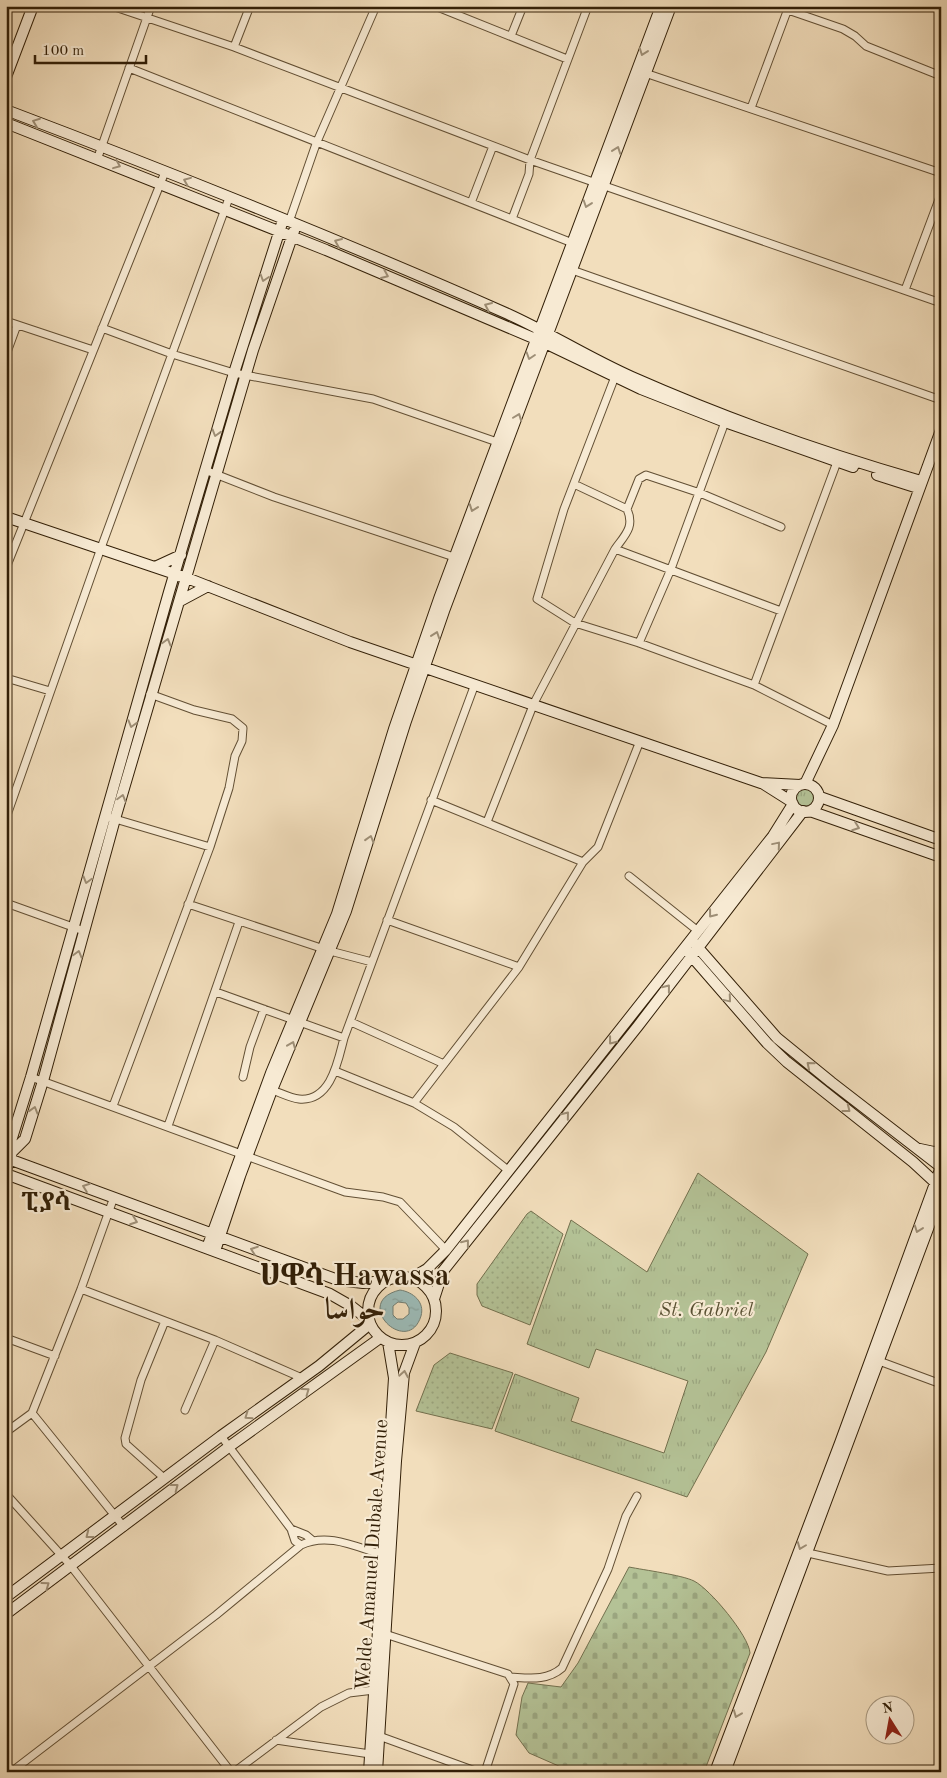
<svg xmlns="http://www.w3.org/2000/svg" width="947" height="1778" font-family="'Old Standard TT',Amiri,'Noto Serif Ethiopic',serif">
	<defs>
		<pattern id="grass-dots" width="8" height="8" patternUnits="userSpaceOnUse" patternTransform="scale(1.25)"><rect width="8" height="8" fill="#b4c296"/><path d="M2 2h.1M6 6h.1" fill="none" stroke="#9ba680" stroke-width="1.8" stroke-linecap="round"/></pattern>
		<pattern id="cemetery-stones" width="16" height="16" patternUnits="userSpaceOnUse" patternTransform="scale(1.25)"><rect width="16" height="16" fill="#b4c296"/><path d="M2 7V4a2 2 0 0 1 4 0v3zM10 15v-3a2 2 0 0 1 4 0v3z" fill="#9ba680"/></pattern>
		<pattern id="park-tufts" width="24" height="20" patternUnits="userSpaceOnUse" patternTransform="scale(1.25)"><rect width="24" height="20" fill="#b4c296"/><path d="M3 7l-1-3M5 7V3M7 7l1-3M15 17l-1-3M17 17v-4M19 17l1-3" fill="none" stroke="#9ba680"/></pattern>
		<pattern id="water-ripples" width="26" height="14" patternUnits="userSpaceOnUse" patternTransform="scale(1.25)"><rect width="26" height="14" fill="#9cbbb7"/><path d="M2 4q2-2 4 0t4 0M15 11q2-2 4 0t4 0" fill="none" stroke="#87a09c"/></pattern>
	</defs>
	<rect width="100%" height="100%" fill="#f2debc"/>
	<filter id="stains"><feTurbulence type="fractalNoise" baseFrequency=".004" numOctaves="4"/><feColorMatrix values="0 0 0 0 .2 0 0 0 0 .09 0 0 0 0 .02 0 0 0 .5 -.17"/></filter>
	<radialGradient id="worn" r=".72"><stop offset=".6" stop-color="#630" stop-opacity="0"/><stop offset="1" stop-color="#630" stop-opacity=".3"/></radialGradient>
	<path fill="url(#grass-dots)" stroke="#73704e" d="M531,1211L563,1234L530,1325L482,1306L477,1295V1284L527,1214Z
		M450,1353L513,1373L492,1429L416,1411L434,1365Z"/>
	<path fill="url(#cemetery-stones)" stroke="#73704e" d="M629,1567C644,1570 682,1575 694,1581C710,1589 749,1636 750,1653L704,1772H654L645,1769L604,1771L561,1767L529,1753L516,1735L522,1697L528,1683L561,1687L578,1663Z"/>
	<path fill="url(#park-tufts)" stroke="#73704e" d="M796 797a9 9 0 1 1 18 0a9 9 0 1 1-18 0Z
		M698,1173L808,1254L766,1352L687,1497L495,1431L515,1374L579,1398L571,1421L664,1453L688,1381L596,1349L589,1368L527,1344L571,1220L647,1272Z"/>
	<path fill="url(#water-ripples)" stroke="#727d71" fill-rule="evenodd" d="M400,1290C413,1292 425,1302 421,1316C408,1358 350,1302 400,1290ZM398,1302L406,1303L409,1308V1314L403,1319H397L393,1315V1306Z"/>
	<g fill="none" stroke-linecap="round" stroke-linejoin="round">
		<defs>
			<path id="street" d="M112,6L234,47L530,160L941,303
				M435,6L567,59
				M788,10L843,29L855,36L866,46L941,76
				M6,13L9,6
				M511,36L523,6
				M234,47L250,6
				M129,68L575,244
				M645,73L941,173
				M751,108L789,6
				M98,157L151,6
				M471,203L493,146
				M512,219L529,174L530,160L588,6
				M289,222L316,144L376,6
				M572,270L941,400
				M905,290L941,194
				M6,321L93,350
				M102,328L172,354L234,373L373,399L500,443
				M6,355L17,325
				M616,374L564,509L537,599L575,623L639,643L754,685L833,725
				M205,470L274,497L457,558
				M627,509L639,479L646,475L700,493L781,527
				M615,549L781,611
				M6,568L165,172
				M639,643L671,569L725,422
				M6,678L50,691
				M754,685L837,462
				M431,800L583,862
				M105,816L210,847
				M6,818L101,548L229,198
				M487,822L534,703L615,549C625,535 635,527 627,509L574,484
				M629,876L698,931
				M6,903L84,931
				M188,904L330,951L372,962
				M387,920L519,967
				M216,992L344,1038
				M351,1022L444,1064
				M335,1071L414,1103L454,1127L509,1171
				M31,1077L345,1192L383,1197L400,1202L446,1250
				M243,1077L250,1047L264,1009
				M272,1090C281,1093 290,1098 299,1099C331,1102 338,1061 344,1038L475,684
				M414,1103L519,967L583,862L598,847L640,741
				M113,1106L210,847L229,788L235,756L242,741L243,728L232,719L194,710L150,694
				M168,1126L239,922
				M81,1289L215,1340L302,1378
				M6,1338L55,1356
				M879,1361L941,1384
				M185,1410L215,1340
				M32,1413L124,1527
				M6,1432L32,1413L81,1289L114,1197
				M221,1436L291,1529L295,1541L301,1545
				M164,1478L126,1444L125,1438L141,1380L165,1321
				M6,1494L71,1566L231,1772
				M291,1529L306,1535L312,1540
				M808,1553L888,1571L941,1568
				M385,1634L508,1674L514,1684L485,1772
				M511,1677C529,1678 547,1681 562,1668L608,1569L626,1516L637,1496
				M379,1736L478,1772
				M276,1740L370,1754
				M11,1772L216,1615L301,1545C328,1532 356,1547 383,1555
				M234,1772L321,1707L349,1693L374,1690"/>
			<path id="secondary" d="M6,77L33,6
				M6,110C175,174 343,241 508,314C550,333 589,358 632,377C725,418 823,453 921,481
				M6,123L326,250L545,343L641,389L725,422L853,467
				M877,475L918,488
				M6,517L187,578L350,642L761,783L800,785
				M155,567L181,555
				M180,601L208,586
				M762,783L792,802
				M805,784L833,725L941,430
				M791 798a14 14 0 1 1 28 0a14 14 0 1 1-28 0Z
				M820,797L941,840
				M810,811L941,857
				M694,943L777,1038L831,1082L941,1167
				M687,951L767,1043L787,1062L913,1162L939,1186
				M920,1149L934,1152L941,1151
				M12,1152L25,1139L43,1081L115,819L253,350L294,231
				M6,1158L338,1280L363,1283L385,1281
				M6,1170L12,1152L11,1141L31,1077L169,592L234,373L283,220
				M6,1174L330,1294L351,1306L369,1320
				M207,1248L271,1073L337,914L394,729L440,596L661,6
				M215,1251L240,1176L272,1090L346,911L406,721L444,611L671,6
				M368 1311a34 34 0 1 1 68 0a34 34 0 1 1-68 0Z
				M412,1278L427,1269L446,1250L773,836L793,804
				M434,1299L443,1271L638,1026L803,811
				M6,1597L221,1436L319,1366L370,1324
				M6,1614L230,1446L380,1338
				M369,1772L394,1378L388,1342
				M377,1772L396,1461L404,1373L415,1343
				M715,1772L840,1443L941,1167
				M725,1772L941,1194"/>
		</defs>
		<use href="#street" stroke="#624f34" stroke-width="9"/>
		<use href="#secondary" stroke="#321f07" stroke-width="12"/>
		<use href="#street" stroke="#f7ead3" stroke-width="7"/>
		<use href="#secondary" stroke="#f7ead3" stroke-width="10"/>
	</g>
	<defs><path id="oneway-chevron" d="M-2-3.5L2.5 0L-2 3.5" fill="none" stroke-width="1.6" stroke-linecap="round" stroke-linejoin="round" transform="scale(1.25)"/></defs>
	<g stroke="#9e8f77">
		<use href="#oneway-chevron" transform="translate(643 52) rotate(110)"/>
		<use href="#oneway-chevron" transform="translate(36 122) rotate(-159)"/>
		<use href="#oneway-chevron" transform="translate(617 150) rotate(-70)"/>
		<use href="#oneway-chevron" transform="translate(117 165) rotate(22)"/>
		<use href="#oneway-chevron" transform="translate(187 181) rotate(-158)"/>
		<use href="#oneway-chevron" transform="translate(587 204) rotate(109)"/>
		<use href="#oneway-chevron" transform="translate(338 242) rotate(-157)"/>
		<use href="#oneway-chevron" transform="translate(385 275) rotate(23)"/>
		<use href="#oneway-chevron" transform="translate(264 278) rotate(108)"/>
		<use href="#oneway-chevron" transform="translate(488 306) rotate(-156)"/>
		<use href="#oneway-chevron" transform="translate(530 356) rotate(108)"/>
		<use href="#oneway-chevron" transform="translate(518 417) rotate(-69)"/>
		<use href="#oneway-chevron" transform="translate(216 433) rotate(107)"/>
		<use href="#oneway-chevron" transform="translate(473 508) rotate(110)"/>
		<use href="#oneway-chevron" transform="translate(436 635) rotate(-71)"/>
		<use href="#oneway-chevron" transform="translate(167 642) rotate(-74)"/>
		<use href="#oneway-chevron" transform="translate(132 724) rotate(106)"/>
		<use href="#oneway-chevron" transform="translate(122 798) rotate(-74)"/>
		<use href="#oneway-chevron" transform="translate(856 827) rotate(20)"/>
		<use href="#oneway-chevron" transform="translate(370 839) rotate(-73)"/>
		<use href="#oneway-chevron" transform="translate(777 845) rotate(-50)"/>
		<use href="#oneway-chevron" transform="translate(87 880) rotate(106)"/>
		<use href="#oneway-chevron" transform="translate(712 914) rotate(128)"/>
		<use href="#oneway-chevron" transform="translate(78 954) rotate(-75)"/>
		<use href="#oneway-chevron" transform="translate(667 988) rotate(-52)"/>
		<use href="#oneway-chevron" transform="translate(728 999) rotate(50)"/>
		<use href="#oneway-chevron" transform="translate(612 1041) rotate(128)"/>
		<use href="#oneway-chevron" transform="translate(292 1045) rotate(-68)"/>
		<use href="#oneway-chevron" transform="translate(810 1065) rotate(-140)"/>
		<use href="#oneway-chevron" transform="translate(847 1109) rotate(38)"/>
		<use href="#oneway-chevron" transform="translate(34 1110) rotate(-73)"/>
		<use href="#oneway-chevron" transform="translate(566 1115) rotate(-51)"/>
		<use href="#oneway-chevron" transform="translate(86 1187) rotate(-160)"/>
		<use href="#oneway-chevron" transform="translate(134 1221) rotate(20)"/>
		<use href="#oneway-chevron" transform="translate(918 1229) rotate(110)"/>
		<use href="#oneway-chevron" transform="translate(466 1243) rotate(-52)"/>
		<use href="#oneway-chevron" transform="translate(254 1250) rotate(-160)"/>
		<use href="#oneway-chevron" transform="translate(404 1374) rotate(-80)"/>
		<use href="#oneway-chevron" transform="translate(306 1391) rotate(-36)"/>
		<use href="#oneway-chevron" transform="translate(248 1416) rotate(145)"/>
		<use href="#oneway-chevron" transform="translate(175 1487) rotate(-37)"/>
		<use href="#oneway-chevron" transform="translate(89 1535) rotate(142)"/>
		<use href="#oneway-chevron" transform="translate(801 1546) rotate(111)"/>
		<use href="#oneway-chevron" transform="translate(46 1585) rotate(-36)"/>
		<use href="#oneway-chevron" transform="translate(737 1714) rotate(112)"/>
	</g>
	<g text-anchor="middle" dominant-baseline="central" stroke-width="4.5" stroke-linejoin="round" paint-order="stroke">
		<g font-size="20" font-style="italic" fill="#595032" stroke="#f7ead3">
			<text x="706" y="1311">St. Gabriel</text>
		</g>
		<g font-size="20" fill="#321f07" stroke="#f7ead3">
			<text transform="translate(373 1555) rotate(-86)">Welde Amanuel Dubale Avenue</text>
		</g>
		<g font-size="25" font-weight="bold" fill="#321f07" stroke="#f7ead3">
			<text x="46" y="1203">ፒያሳ</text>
		</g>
		<g font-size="30" font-weight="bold" fill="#321f07" stroke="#f7ead3">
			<text x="355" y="1277">ሀዋሳ Hawassa<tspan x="355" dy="34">حواسا</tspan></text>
		</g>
	</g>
	<rect width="947" height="1778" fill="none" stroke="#f2debc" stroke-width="25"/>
	<rect x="8" y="8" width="932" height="1763" fill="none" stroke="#321f07" stroke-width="2.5"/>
	<rect x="12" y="12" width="922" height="1753" fill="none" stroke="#321f07"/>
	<g transform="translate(890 1720) rotate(349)"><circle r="24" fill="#f7ead3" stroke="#a89981"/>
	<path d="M0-4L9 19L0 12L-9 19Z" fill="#8f2418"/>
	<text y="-8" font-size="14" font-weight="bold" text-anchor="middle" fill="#321f07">N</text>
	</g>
	<path d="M35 55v8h111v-8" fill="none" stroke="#321f07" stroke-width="2.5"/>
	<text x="42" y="55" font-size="15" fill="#321f07" stroke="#f7ead3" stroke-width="4" paint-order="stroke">100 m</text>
	<rect width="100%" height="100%" filter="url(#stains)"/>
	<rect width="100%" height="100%" fill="url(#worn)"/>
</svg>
